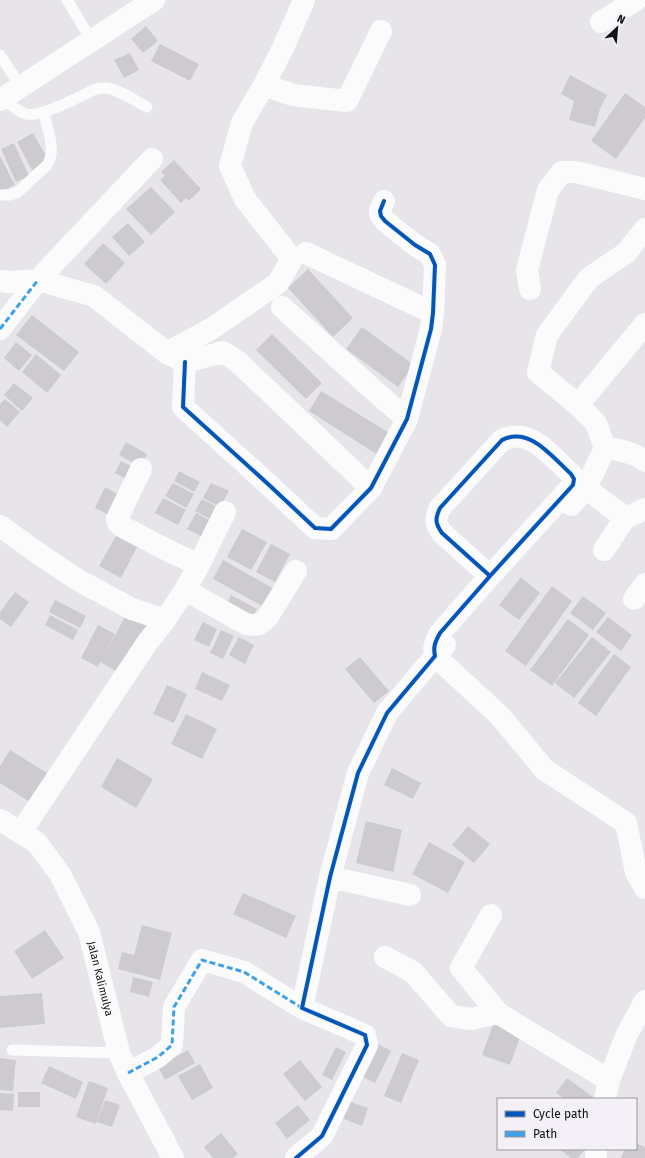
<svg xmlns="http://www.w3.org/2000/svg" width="645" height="1158" font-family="'Fira Sans',sans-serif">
	<rect width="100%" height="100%" fill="#e7e5e9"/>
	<path fill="#cdcbcf" d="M146,26L158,41L143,53L131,39Z
		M160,44L199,64L190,81L151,61Z
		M130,53L139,70L124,78L114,60Z
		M570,75L607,95L600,109L595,127L569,120L574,101L561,94Z
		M625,93L645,107V118L616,159L591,141Z
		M33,133L49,161L32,170L17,142Z
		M14,143L29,176L16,182L1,149Z
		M0,156L15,185L0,192Z
		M174,160L201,189L189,201L186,198L181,203L160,180L165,176L161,172Z
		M151,187L175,212L151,235L126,209Z
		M128,223L145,242L129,256L112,237Z
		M103,243L125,263L106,284L84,264Z
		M308,269L353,318L333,337L288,288Z
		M32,315L79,352L64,371L16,335Z
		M362,327L414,365L398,387L346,349Z
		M272,334L322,383L306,399L256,350Z
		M16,342L32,355L19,371L4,358Z
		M36,354L61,375L47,393L22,372Z
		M14,383L33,398L22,411L4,395Z
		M321,391L391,434L378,455L309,411Z
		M5,399L20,412L7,427L0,420V404Z
		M126,442L147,454L141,467L119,455Z
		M121,461L139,470L132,482L115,473Z
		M179,471L200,482L194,492L174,481Z
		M173,483L194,494L186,508L165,496Z
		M211,483L229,491L220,507L203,498Z
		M105,487L123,497L113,517L95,508Z
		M163,498L186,510L178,525L155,513Z
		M202,499L219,508L212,520L195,511Z
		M196,513L211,521L203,537L187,529Z
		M242,529L267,542L251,570L227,557Z
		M116,536L137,547L121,578L99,566Z
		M271,544L290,554L275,582L256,572Z
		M223,560L276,590L266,608L213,579Z
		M521,577L540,593L519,620L499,605Z
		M552,586L572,601L526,666L505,651Z
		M15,592L29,602L11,627L0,619V612Z
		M231,595L257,609L250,621L225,608Z
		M583,596L606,613L593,630L570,613Z
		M55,600L86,616L80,628L49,612Z
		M127,613L149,625L122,674L100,662L98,667L81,658L98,625L115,634L105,654Z
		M50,615L78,630L73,640L45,625Z
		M608,617L632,635L621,651L596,632Z
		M568,619L589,635L552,686L530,670Z
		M203,622L217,629L209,647L194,640Z
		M221,630L234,636L223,659L210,653Z
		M239,637L254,645L245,664L229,655Z
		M592,637L611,652L574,698L555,683Z
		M614,654L631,667L596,716L578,703Z
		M360,657L389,691L374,703L345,669Z
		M202,672L230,685L222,701L195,689Z
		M167,685L187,694L174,723L153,714Z
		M186,714L217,729L202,759L171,744Z
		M10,750L47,773L30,802L0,783V766Z
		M117,758L153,779L136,808L101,787Z
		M392,768L421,783L413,799L384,785Z
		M366,821L402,830L393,872L356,863Z
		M468,826L490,844L474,863L452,845Z
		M429,842L465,862L448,893L412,874Z
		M243,893L296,916L286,938L233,914Z
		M142,925L172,933L160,980L118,969L122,952L134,955Z
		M45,930L64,958L32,979L14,951Z
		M133,977L153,982L149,997L130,992Z
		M42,993L45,1024L0,1028V996Z
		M494,1022L522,1032L510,1065L482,1055Z
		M376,1043L391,1051L375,1083L360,1075Z
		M336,1047L346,1052L332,1080L322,1075Z
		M188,1050L195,1063L165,1080L158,1067Z
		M402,1053L419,1060L401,1103L384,1096Z
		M0,1058L16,1060L13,1091L0,1090Z
		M300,1060L322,1087L305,1101L283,1074Z
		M200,1064L213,1088L192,1100L178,1076Z
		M49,1066L83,1082L76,1099L41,1083Z
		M567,1078L593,1097L592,1099H565L556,1093Z
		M89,1081L108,1088L96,1124L76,1117Z
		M18,1092H40V1107H18Z
		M0,1093L14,1094L13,1111L0,1110Z
		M105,1100L120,1105L112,1127L97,1122Z
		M348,1101L368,1108L362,1126L342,1118Z
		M298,1105L310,1120L287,1139L275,1123Z
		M221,1133L238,1154L233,1158H213L204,1147Z
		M636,1143L645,1147V1158H621L625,1149H636Z
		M559,1149H585L578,1158H571Z"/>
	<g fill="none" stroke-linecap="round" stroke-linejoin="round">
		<path stroke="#fbfbfc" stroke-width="11" d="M67,0L92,41
			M0,55L21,87
			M2,98C9,104 17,111 26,114C40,118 79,97 93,90C96,89 100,88 103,88C116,87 135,101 147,107
			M0,195H10L18,192L47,165C57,150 47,129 44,113
			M12,1050L119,1053"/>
		<path stroke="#fbfbfc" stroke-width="22" d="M601,22L636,0
			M264,85L293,95L347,101L381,31
			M0,100L154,0
			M306,253L433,313
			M0,281L10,282L38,280L94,296L167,353L185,362L223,352L238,362L371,488
			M530,289L527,270L548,190L562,172H576L645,189
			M282,307L370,387L407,419
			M0,329L38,280L152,159
			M167,353L211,329L278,283L292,259L245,199L230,166L242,123L264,85L283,48L304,0
			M185,362L183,407L268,484L315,528L331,529L371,488L407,419L431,329L433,313L435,265L430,254L415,245L385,221L381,216L380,211L384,201
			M578,405L645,324
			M605,448C620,450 633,452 645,461
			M141,469L117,519L118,523L121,526L167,550L199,565L185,590L165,620
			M586,488L625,518L645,509
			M571,505L586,488L605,448L596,423L578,405L538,372L547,335L589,278L626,253L645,229
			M0,526L39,554L78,580L132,609L165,620L147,643L21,832
			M604,550L625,518
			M199,565L225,512
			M185,590L246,624C257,626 259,625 267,618L296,571
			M634,599L645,584
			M445,645L435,656L500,716L545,770L626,823L636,872L645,888
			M330,877L410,895
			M491,915L461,968L498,1013L524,1029L609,1080
			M385,957L413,972L451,1016L471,1019L498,1013
			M128,1073L158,1057L172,1045L174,1007L202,960L244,972L302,1008
			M605,1099L609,1080L627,1034L645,1001
			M296,1158L322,1136L367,1045L365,1035L302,1008L330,877L358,773L387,713L435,656C433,647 435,642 440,633L490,576L573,485L574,479L571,474C552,457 530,426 502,440L440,508C435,519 435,523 442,533L490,576
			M596,1158V1149"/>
		<path stroke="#fbfbfc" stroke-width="22" id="s1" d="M0,820L28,837L37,843L60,874L89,932L119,1053L128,1073L173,1158"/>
		<path stroke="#3da1ea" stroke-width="3" stroke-dasharray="6 3" stroke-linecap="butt" d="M0,329L38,280
			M128,1073L158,1057L172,1045L174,1007L202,960L244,972L302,1008"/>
		<defs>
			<path id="cycleway" d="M185,362L183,407L268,484L315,528L331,529L371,488L407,419L431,329L433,313L435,265L430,254L415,245L385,221L381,216L380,211L384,201
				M296,1158L322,1136L367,1045L365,1035L302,1008L330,877L358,773L387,713L435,656C433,647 435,642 440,633L490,576L573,485L574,479L571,474C552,457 530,426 502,440L440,508C435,519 435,523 442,533L490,576"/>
		</defs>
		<use href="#cycleway" stroke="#f3f0f8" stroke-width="6"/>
		<use href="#cycleway" stroke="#0057b8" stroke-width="4"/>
	</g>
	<g text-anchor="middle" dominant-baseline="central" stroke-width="3.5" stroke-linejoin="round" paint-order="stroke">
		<g font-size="11" fill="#111013" stroke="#f3f0f8">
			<text stroke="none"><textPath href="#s1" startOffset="195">Jalan Kalimulya</textPath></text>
		</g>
	</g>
	<rect x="497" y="1098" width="140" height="52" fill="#f3f0f8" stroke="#99969c"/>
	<rect x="505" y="1111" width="20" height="6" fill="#0057b8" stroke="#99969c"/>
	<text x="533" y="1118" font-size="12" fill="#111013">Cycle path</text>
	<rect x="505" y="1131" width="20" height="6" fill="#3da1ea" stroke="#99969c"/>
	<text x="533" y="1138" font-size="12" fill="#111013">Path</text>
	<g transform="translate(617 28) rotate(26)" stroke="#f3f0f8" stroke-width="3" paint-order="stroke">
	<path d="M0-3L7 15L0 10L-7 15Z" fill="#111013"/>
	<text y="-6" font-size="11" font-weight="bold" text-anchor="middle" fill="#111013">N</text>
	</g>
</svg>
